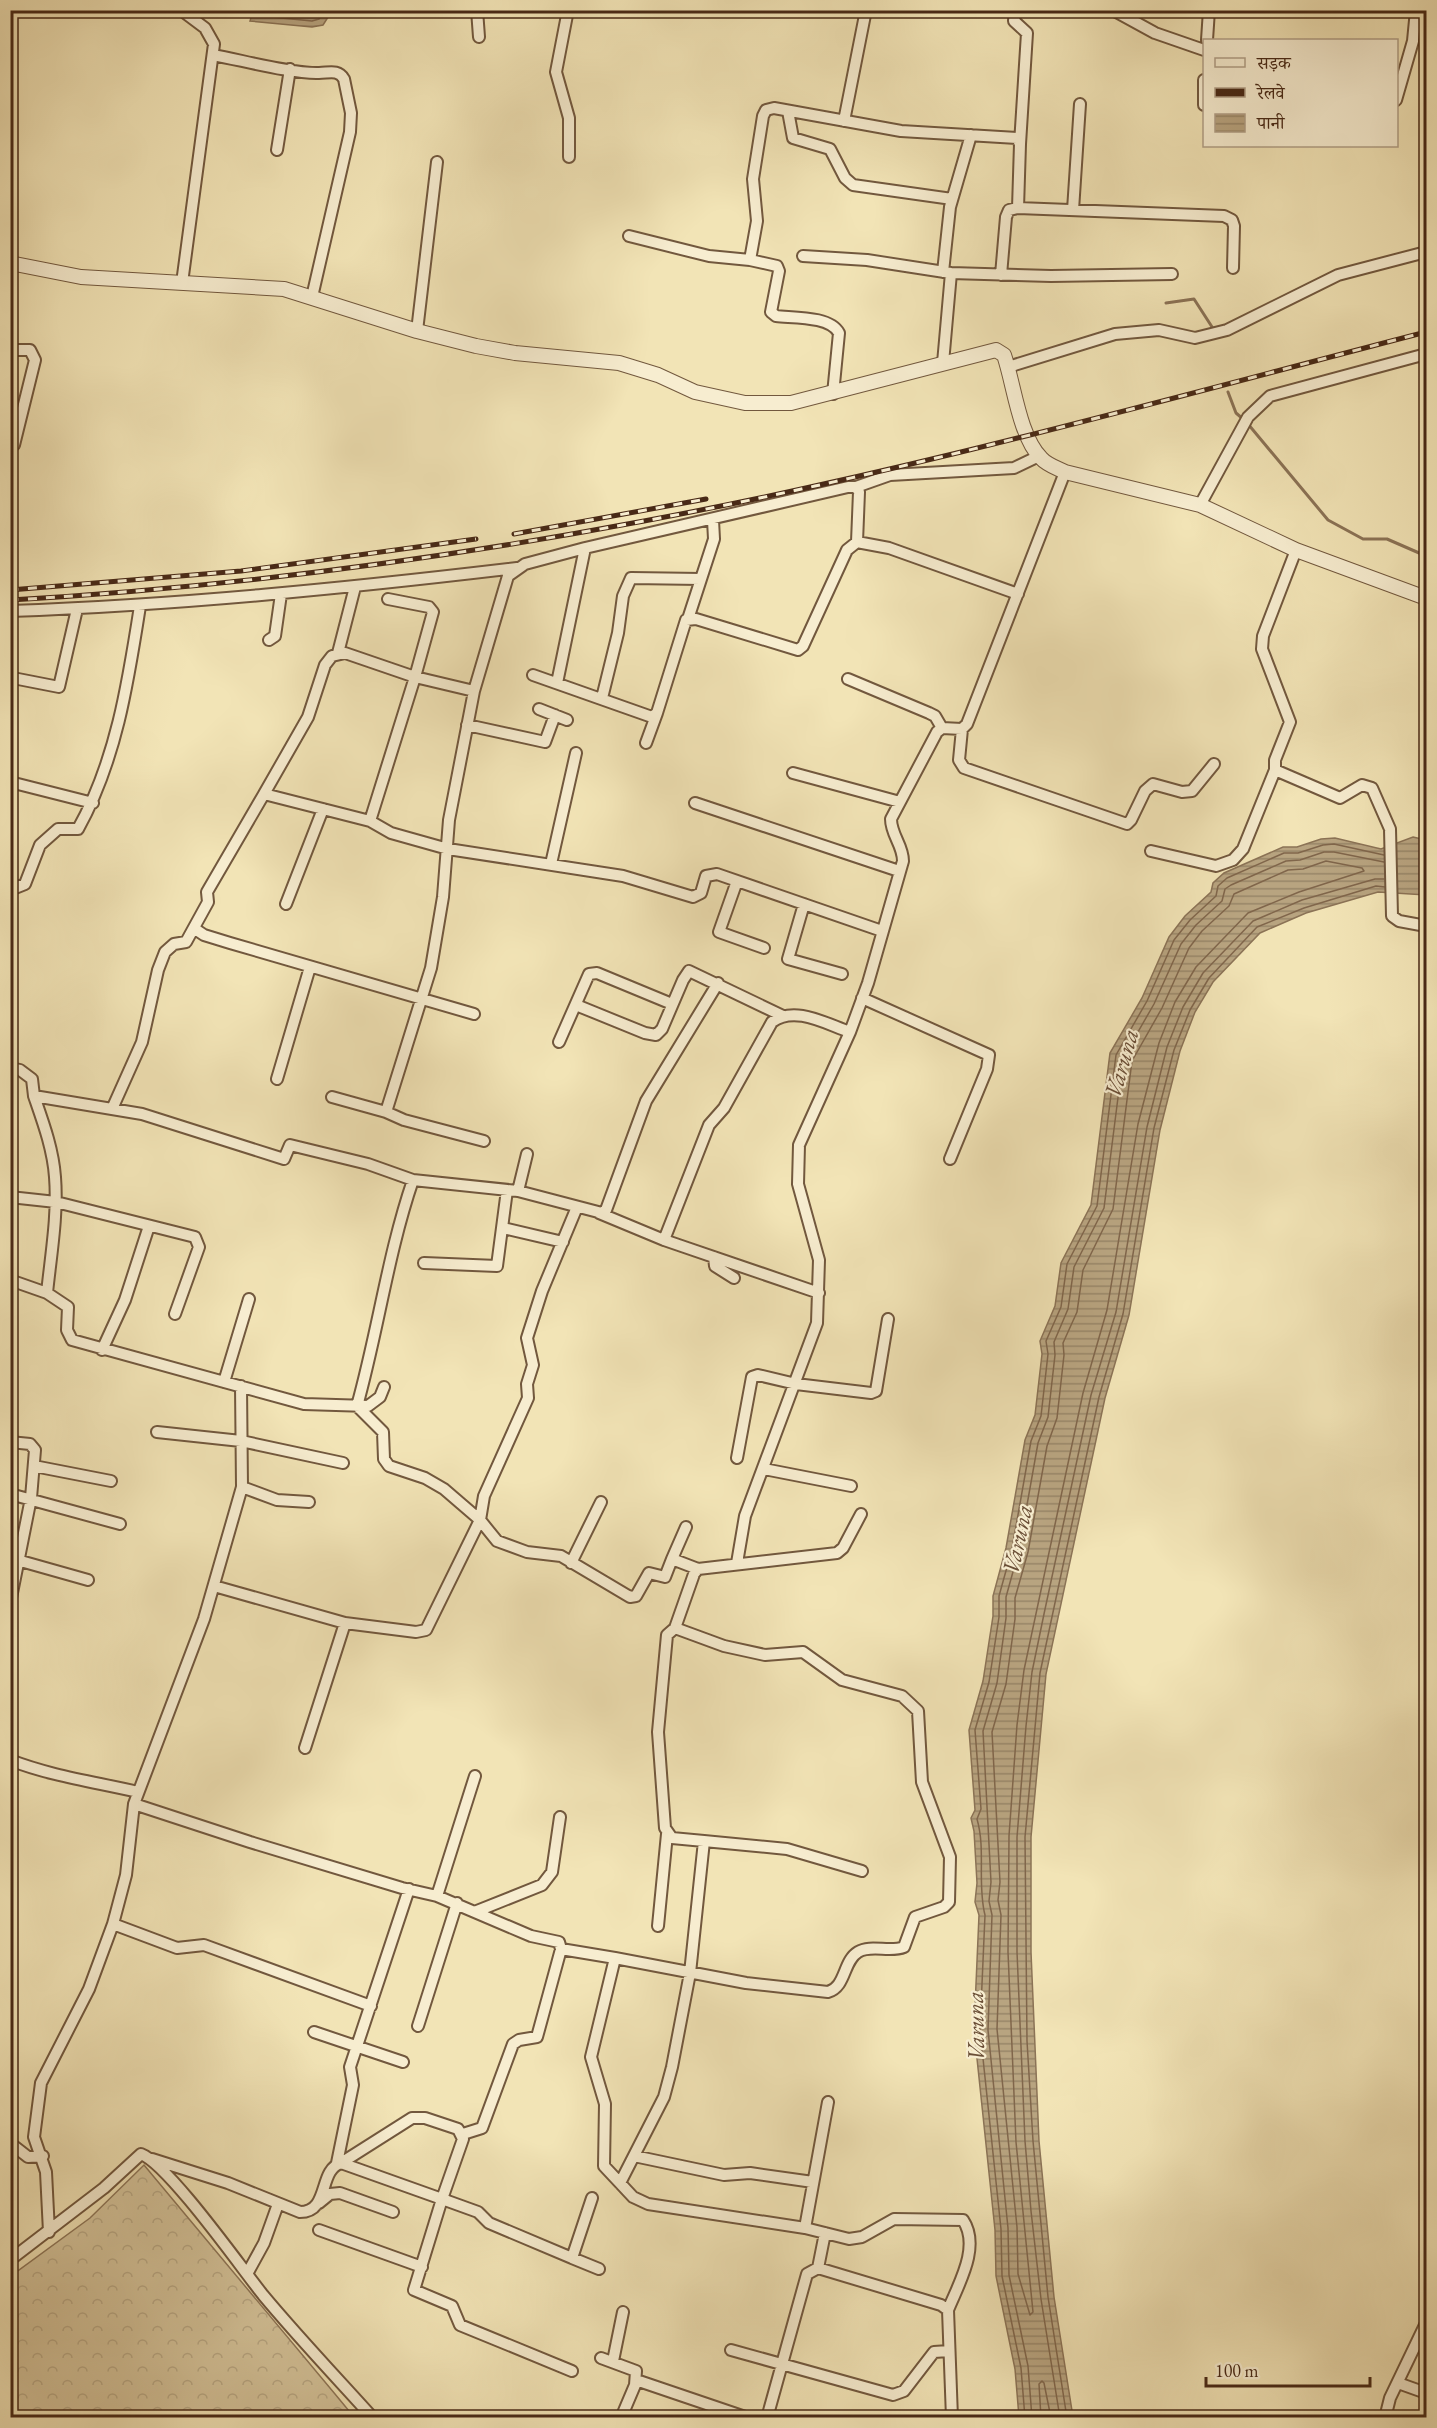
<svg xmlns="http://www.w3.org/2000/svg" width="1437" height="2428" font-family="'EB Garamond','Noto Serif Devanagari',serif">
	<defs>
		<pattern id="forest-crowns" width="20" height="18" patternUnits="userSpaceOnUse" patternTransform="scale(1.5)"><rect width="20" height="18" fill="#d5c49b"/><path d="M2 6a3 3 0 1 1 6 0M12 15a3 3 0 1 1 6 0" fill="none" stroke="#b8a885"/></pattern>
		<pattern id="water-rules" width="6" height="5" patternUnits="userSpaceOnUse" patternTransform="scale(1.5)"><rect width="6" height="5" fill="#b8a480"/><path d="M0 2.5h6" fill="none" stroke="#988668"/></pattern>
	</defs>
	<rect width="100%" height="100%" fill="#f2e4b6"/>
	<filter id="stains"><feTurbulence type="fractalNoise" baseFrequency=".00333" numOctaves="4"/><feColorMatrix values="0 0 0 0 .2 0 0 0 0 .09 0 0 0 0 .02 0 0 0 .5 -.17"/></filter>
	<radialGradient id="worn" r=".72"><stop offset=".6" stop-color="#630" stop-opacity="0"/><stop offset="1" stop-color="#630" stop-opacity=".3"/></radialGradient>
	<path fill="url(#forest-crowns)" stroke="#8e7658" stroke-width="1.5" d="M144,2165L335,2394L354,2417H11V2276L90,2218Z"/>
	<path fill="url(#water-rules)" stroke="#8b7356" stroke-width="1.5" d="M253,11V10L332,11L323,25L312,27L250,21Z
		M1413,837L1426,840V895L1378,892L1306,913L1260,933L1213,982L1195,1012L1180,1051L1160,1130L1129,1315L1105,1398L1046,1674L1031,1837V1952L1039,2141L1054,2297L1073,2417H1019L1015,2369L996,2276L995,2230L974,2030L979,1915L975,1902L977,1883L974,1831L971,1818L975,1810L969,1730L983,1681L993,1616V1596L1006,1548L1025,1440L1035,1415L1042,1354L1040,1341L1055,1306L1061,1263L1091,1205L1110,1053L1142,998L1169,937L1185,916L1211,892L1213,883L1224,873L1283,847H1297L1321,839L1335,838L1381,849Z"/>
	<g fill="none" stroke-linecap="round" stroke-linejoin="round">
		<path stroke="#80664b" stroke-width="1.5" d="M259,10L261,16L312,21L319,19L325,10
			M1326,861L1362,868L1364,871L1299,892L1248,913L1196,967L1175,1002L1159,1043L1138,1124L1107,1310L1083,1393L1024,1670L1017,1725L1009,1836L1008,1952L1016,2142L1033,2312L1030,2315L1018,2274L1017,2227L997,2029L1001,1915L998,1900L1000,1882L992,1732L1006,1684L1015,1619V1598L1028,1552L1047,1446L1057,1418L1064,1355L1063,1343L1077,1312L1083,1270L1113,1209L1132,1061L1162,1008L1189,948L1202,931L1229,906L1234,894L1288,870L1303,869Z
			M1025,2418L1021,2368L1002,2276L1001,2229L980,2030L985,1915C977,1884 986,1850 977,1819L981,1809L975,1730L989,1682L999,1617V1596L1012,1549L1031,1441L1041,1416L1048,1354L1046,1341L1061,1307L1067,1264L1097,1206L1116,1055L1147,1001L1174,940L1190,920L1216,896L1218,886L1227,878L1284,853H1298L1323,845L1334,844L1384,855
			M1032,2418L1028,2366L1009,2275L1008,2228L988,2030L992,1915L989,1901L991,1882L983,1731L997,1683L1006,1618V1597L1019,1550L1038,1443L1048,1417L1055,1355L1054,1342L1068,1309L1074,1267L1104,1208L1123,1058L1154,1004L1181,944L1196,925L1222,901L1225,889L1231,885L1286,861L1300,860L1324,852H1334L1384,862
			M1041,2418L1039,2384L1042,2381L1044,2383L1051,2418
			M1060,2418L1041,2299L1031,2211L1025,2141L1017,1952V1837L1026,1726L1032,1672L1044,1614L1091,1395L1116,1312L1147,1127L1167,1047L1183,1007L1203,973L1253,921L1302,900L1375,879H1384
			M1067,2418L1048,2297L1033,2141L1027,2041L1025,1837L1040,1673L1099,1397L1123,1314L1154,1128L1174,1050L1190,1010L1209,978L1257,927L1304,908L1376,886L1385,887"/>
		<path stroke="#8b7356" stroke-width="3" d="M1166,303L1194,299L1214,330
			M1228,392L1236,413L1243,419
			M1248,424L1328,520L1363,539H1387L1426,556"/>
		<defs>
			<path id="minor" d="M181,10L205,28L214,44L182,283
				M477,10L479,37
				M568,10L556,72L569,118V157
				M1015,10L1014,21L1027,33L1020,144
				M1113,10L1155,33L1204,50
				M1207,40L1209,10
				M213,55C241,60 293,74 319,73C329,73 338,69 344,79L351,113L350,132L312,297
				M1204,80V105
				M1396,100L1413,41L1416,10
				M788,111L793,138L830,149L845,178L853,185L952,199
				M844,121L866,10
				M277,150L290,69
				M1073,210L1080,104
				M629,236L709,256L750,260
				M803,256L867,260L951,273L1051,276L1172,274
				M943,272L950,207L971,135
				M1001,275L1006,217L1009,210L1018,208L1224,216L1232,220L1234,226L1233,268
				M417,331L437,162
				M10,350H30L35,360L14,445
				M943,363L951,273
				M1008,367L1115,334L1159,330L1195,338L1227,330L1338,275L1426,252
				M833,394L839,333C830,316 794,318 776,316L771,312L779,271L777,266L750,260L757,221L753,179L763,116L766,110L774,108L901,131L1017,138L1020,144L1018,208
				M856,487L890,475L1014,468L1039,456
				M1200,505L1248,417L1270,396L1426,354
				M1296,550L1263,636L1262,649L1290,722L1275,760V770L1340,798L1362,785L1372,788L1390,829L1392,916L1399,921L1426,926
				M10,611C180,605 348,588 517,568
				M688,619L714,539L713,520
				M269,640L275,636L281,594
				M338,653L355,587
				M533,675L652,717L657,713L686,620L696,619L798,650L803,646L847,550L857,542L889,548L1018,594
				M848,679L929,713L935,716L942,728
				M557,683L585,548
				M10,687L13,678L59,687L77,609
				M602,698L618,633L623,596L631,578L701,579
				M539,709L567,720
				M467,725L545,742L555,715
				M962,729L959,760L964,768L1127,824L1131,820L1145,791L1153,784L1182,792L1192,791L1214,764
				M646,743L657,713
				M793,773L900,802
				M10,782L93,803
				M264,794L308,717L325,665L332,656L345,653L415,677L433,612L429,607L388,599
				M695,803L899,871
				M370,821L415,677L474,691
				M1151,851L1216,866L1233,860L1243,849L1275,770
				M551,864L576,753
				M737,881L719,932L764,948
				M10,890L25,884L40,845L58,829H78C116,761 128,683 140,606
				M286,904L323,809
				M804,904L788,959L842,974
				M195,929L204,935L230,943L474,1014
				M862,998L989,1055L987,1069L950,1159
				M576,1005L645,1033L656,1035L662,1029L683,980L689,971L783,1016
				M559,1042L589,974L597,973L672,1004
				M10,1068L20,1070L32,1079L34,1096L142,1114L284,1159L290,1145L368,1164L413,1180L518,1191L602,1213L606,1210L646,1101L718,983
				M277,1079L310,967
				M34,1096C43,1122 53,1149 55,1177C58,1215 51,1254 47,1293L68,1307L67,1330L72,1340L304,1404L368,1406L380,1397L384,1387
				M332,1097L386,1112
				M112,1109L142,1042L158,970L165,952L174,944L186,942L208,902L207,892L264,794L370,821L391,833L448,849L623,876L693,897L701,893L706,876L717,874L882,931
				M484,1141L404,1120L386,1112L431,968L443,897L449,820L474,691L508,576L525,564L585,548L848,487H856L859,492L857,542
				M518,1191L527,1154
				M10,1197L56,1202L195,1237L199,1247L175,1314
				M577,1207L542,1291L527,1338L533,1365L527,1384L528,1398L484,1496L480,1520L497,1541L527,1552L561,1556L630,1597L636,1596L649,1573L665,1577L672,1559
				M599,1213L664,1240L819,1293
				M503,1228L563,1242
				M664,1240L709,1125L724,1108L772,1022C795,1005 826,1024 850,1032
				M714,1257L715,1266L734,1278
				M424,1263L497,1266L507,1190
				M10,1280L47,1293
				M102,1350L125,1300L149,1226
				M224,1382L249,1299
				M241,1386L242,1487L277,1500L309,1502
				M157,1432L241,1441L343,1463
				M10,1442L30,1444L35,1450L31,1498L10,1603
				M737,1458L752,1377L758,1375L796,1384L871,1393L876,1391L888,1319
				M34,1466L111,1481
				M764,1469L851,1486
				M10,1494L120,1524
				M686,1527L672,1559L698,1569
				M10,1558L88,1580
				M571,1563L601,1502
				M737,1563L745,1516L817,1323L819,1260L798,1184L799,1145L850,1032L868,983L903,861C903,845 891,835 891,819L937,732L942,728L962,729L967,724L1065,472
				M214,1586L345,1623L305,1748
				M345,1623L416,1632L426,1630L480,1520L444,1489L425,1478L389,1466L384,1459L383,1432L357,1406C378,1331 388,1253 413,1180
				M675,1628L694,1574L698,1569L837,1553L843,1548L861,1514
				M10,1760C51,1776 95,1782 138,1792
				M134,1804L250,1842L402,1888L437,1896L531,1936L559,1942L561,1949
				M704,1841L672,1838L665,1828L658,1732L667,1635L675,1628L724,1646L765,1655L803,1652L842,1680L902,1696L918,1711L922,1782L950,1857L949,1902L944,1907L915,1917L904,1947C890,1953 871,1944 858,1952C843,1961 846,1987 828,1992L746,1983L615,1958L591,2057L605,2104L604,2166L633,2197L648,2204L805,2228L849,2239L862,2237L894,2219L963,2220C981,2247 958,2285 948,2310
				M437,1896L475,1776
				M477,1911L542,1885L552,1872L560,1817
				M113,1924L177,1948L204,1945L371,2006
				M658,1926L667,1834
				M418,2026L457,1903
				M314,2032L403,2062
				M463,2134L482,2128L513,2044L519,2040L537,2037L561,1949L615,1958
				M10,2143L28,2157L43,2156
				M634,2156L724,2175L750,2173L813,2182
				M152,2159L228,2183L300,2212C330,2212 318,2170 341,2163L442,2199L414,2290L452,2306L460,2325L572,2371
				M337,2163L353,2085L350,2067L409,1889
				M341,2163L412,2118H425L458,2129L463,2139L442,2199L478,2212L489,2223L572,2258
				M620,2183L664,2097L672,2067L690,1973L704,1841L787,1849L862,1871
				M592,2198L572,2258L599,2269
				M319,2203L330,2194L340,2193L393,2212
				M805,2228L828,2102
				M319,2230L422,2267
				M49,2232L46,2172L34,2137L41,2083L89,1989L113,1924L126,1875L134,1804L204,1619L242,1487
				M10,2260L104,2188L141,2154C168,2164 240,2266 263,2295C298,2337 336,2377 373,2418
				M818,2268L825,2233
				M247,2274L264,2243L278,2204
				M731,2350L893,2395L904,2391L934,2352L949,2351
				M601,2358L636,2371L635,2385L621,2418
				M613,2361L623,2312
				M636,2380L748,2418
				M1398,2383L1426,2393
				M767,2418L807,2274L818,2268L941,2305L948,2310L952,2418
				M1385,2418L1390,2398L1426,2323"/>
			<path id="tertiary" d="M10,263L81,277L284,289L417,331L476,346L515,353L619,363L658,375L695,392L745,403H791L996,350L1004,355C1014,384 1019,436 1041,458C1047,465 1057,468 1065,472L1200,505L1296,550L1426,598"/>
		</defs>
		<use href="#minor" stroke="#72583e" stroke-width="14"/>
		<use href="#tertiary" stroke="#72583e" stroke-width="16"/>
		<use href="#minor" stroke="#f7edd0" stroke-width="10"/>
		<use href="#tertiary" stroke="#f7edd0" stroke-width="14"/>
		<defs>
			<path id="rail" d="M514,534L706,499
				M10,590L241,571L476,539
				M10,600C222,588 435,560 644,521C908,472 1167,399 1426,332"/>
		</defs>
		<use href="#rail" stroke="#482916" stroke-width="5"/>
		<use href="#rail" stroke="#f7edd0" stroke-width="3" stroke-dasharray="9" stroke-linecap="butt"/>
	</g>
	<g text-anchor="middle" dominant-baseline="central" stroke-width="4.5" stroke-linejoin="round" paint-order="stroke">
		<g font-size="24" font-style="italic" fill="#6a4e36" stroke="#f7edd0">
			<text transform="translate(1121 1063) rotate(-74)">Varuna</text>
			<text transform="translate(1017 1539) rotate(-78)">Varuna</text>
			<text transform="translate(975 2026) rotate(-91)">Varuna</text>
		</g>
	</g>
	<rect width="1437" height="2428" fill="none" stroke="#f2e4b6" stroke-width="36"/>
	<rect x="12" y="12" width="1413" height="2404" fill="none" stroke="#482916" stroke-width="3"/>
	<rect x="18" y="18" width="1401" height="2392" fill="none" stroke="#482916" stroke-width="1.5"/>
	<rect x="1203" y="39" width="195" height="108" fill="#f7edd0" stroke="#b19f86" stroke-width="1.5"/>
	<rect x="1215" y="58" width="30" height="9" fill="#f7edd0" stroke="#b19f86" stroke-width="1.5"/>
	<text x="1257" y="69" font-size="18" fill="#482916">सड़क</text>
	<rect x="1215" y="88" width="30" height="9" fill="#482916" stroke="#b19f86" stroke-width="1.5"/>
	<text x="1257" y="99" font-size="18" fill="#482916">रेलवे</text>
	<rect x="1215" y="114" width="30" height="18" fill="url(#water-rules)" stroke="#b19f86" stroke-width="1.5"/>
	<text x="1257" y="129" font-size="18" fill="#482916">पानी</text>
	<path d="M1206 2377v9h164v-9" fill="none" stroke="#482916" stroke-width="3"/>
	<text x="1215" y="2377" font-size="18" fill="#482916" stroke="#f7edd0" stroke-width="4.5" paint-order="stroke">100 m</text>
	<rect width="100%" height="100%" filter="url(#stains)"/>
	<rect width="100%" height="100%" fill="url(#worn)"/>
</svg>
